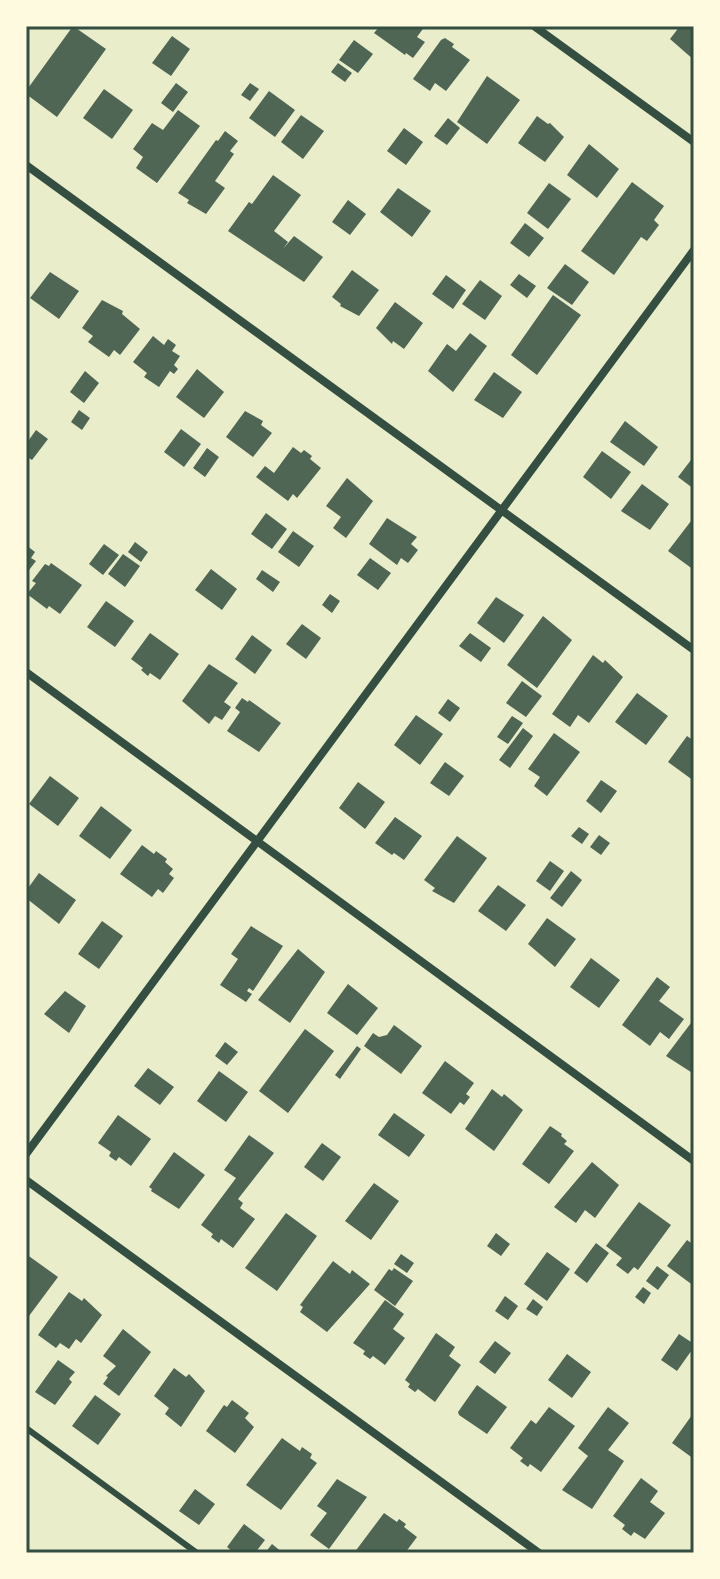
<svg xmlns="http://www.w3.org/2000/svg" width="720" height="1579" font-family="'Public Sans',sans-serif">
	<rect width="100%" height="100%" fill="#e9edc9"/>
	<path fill="#4f6655" d="M73,26L106,49L57,117L26,94V91Z
		M380,26H425L417,37L425,42L413,58L406,53L405,55L374,33Z
		M680,26H694V60L670,39Z
		M172,36L190,49L171,76L152,63Z
		M445,38L454,44L452,47L470,60L446,91L435,83L430,91L413,79L441,40Z
		M354,40L373,54L358,73L339,60Z
		M338,63L352,73L345,82L331,72Z
		M487,76L520,100L487,144L457,122Z
		M176,83L188,92L173,112L161,103Z
		M250,83L259,89L250,101L241,95Z
		M104,89L133,110L112,139L83,118Z
		M269,91L295,110L275,137L249,118Z
		M178,110L200,126L157,183L136,168L143,157L133,149L152,123L163,130Z
		M301,115L324,131L303,159L281,142Z
		M537,116L548,124L550,123L564,137L545,162L518,143Z
		M448,118L460,128L447,145L434,136Z
		M404,128L423,142L406,165L387,151Z
		M225,131L238,141L230,151L234,154L215,181L225,188L206,214L187,203L189,200L178,193L216,140L218,141Z
		M589,144L619,169L597,198L567,175Z
		M273,175L301,195L274,231L288,242L283,249L294,236L323,257L304,282L228,231L249,202L252,204Z
		M632,182L664,206L654,220L659,225L647,241L641,237L614,275L581,251Z
		M549,183L571,199L548,229L527,213Z
		M398,188L431,211L412,237L380,212Z
		M348,200L366,214L350,235L332,222Z
		M525,223L544,238L529,257L510,243Z
		M565,264L589,282L572,305L547,288Z
		M352,270L379,290L359,316L340,306L341,304L332,297Z
		M50,272L79,291L59,319L30,298Z
		M519,274L536,286L527,298L510,285Z
		M446,275L466,290L453,309L432,294Z
		M480,280L502,296L485,320L462,304Z
		M553,295L581,315L537,375L511,355Z
		M102,300L123,311L122,314L140,329L120,355L114,350L109,357L88,342L93,336L82,328Z
		M395,302L423,323L404,349L393,341L392,344L376,328Z
		M470,333L487,346L453,392L428,371L447,344L456,351Z
		M153,336L164,345L168,339L176,345L172,351L180,356L174,365L178,369L174,374L170,371L159,387L144,377L147,373L133,362Z
		M197,369L224,392L204,418L176,397Z
		M85,371L99,383L84,403L70,392Z
		M494,372L522,392L503,418L474,400Z
		M79,410L90,418L82,430L71,422Z
		M245,411L263,421L261,425L272,433L253,457L226,437Z
		M625,421L658,447L644,466L610,442Z
		M181,429L201,444L184,467L164,452Z
		M36,430L48,439L32,460L26,456V444Z
		M293,447L301,453L304,450L312,456L310,459L321,468L297,498L293,494L288,501L256,477L265,466L274,473Z
		M207,448L219,457L205,477L193,468Z
		M602,451L631,472L611,499L583,477Z
		M694,456V489L678,477Z
		M347,478L373,501L346,538L333,528L341,517L326,506Z
		M642,484L669,504L650,530L621,511Z
		M266,513L287,529L272,549L251,534Z
		M387,518L417,537L411,544L418,550L408,563L401,558L397,565L369,544Z
		M691,521L694,523V570L668,551Z
		M293,531L314,546L299,567L278,552Z
		M135,542L148,552L141,562L128,552Z
		M104,544L119,555L103,575L89,564Z
		M26,545L35,552L31,558L36,561L26,574Z
		M123,554L140,566L125,587L108,574Z
		M370,558L391,573L378,590L357,575Z
		M51,563L82,585L60,614L49,606L47,609L27,594L36,583L32,581L45,564L49,566Z
		M211,569L237,589L222,610L195,590Z
		M262,570L280,582L273,592L256,579Z
		M330,594L340,601L332,613L322,605Z
		M496,597L524,615L504,643L477,623Z
		M106,601L134,621L115,647L87,627Z
		M543,616L572,640L537,688L507,665Z
		M302,624L321,638L306,659L286,644Z
		M150,633L179,654L160,680L150,673L148,676L141,670L143,668L131,659Z
		M470,633L491,648L481,662L459,646Z
		M252,635L272,650L255,674L235,659Z
		M593,655L603,663L605,660L623,677L589,723L578,715L570,727L552,714Z
		M209,664L238,683L224,702L231,707L222,720L215,716L209,724L182,701Z
		M522,681L542,696L526,717L506,703Z
		M637,693L668,716L646,745L615,722Z
		M242,698L248,702L249,700L281,723L259,752L227,731L240,712L235,708Z
		M448,699L460,708L450,722L438,713Z
		M416,715L443,734L420,765L394,745Z
		M512,716L523,723L508,744L497,737Z
		M523,728L533,736L510,768L499,760Z
		M554,733L580,752L547,796L534,786L540,777L528,769Z
		M687,736L694,741V781L668,762Z
		M445,762L464,776L449,796L430,783Z
		M50,776L79,798L58,826L29,804Z
		M601,780L617,791L601,813L586,801Z
		M358,782L385,802L365,829L339,808Z
		M101,806L132,830L110,859L79,836Z
		M395,817L422,836L404,860L394,853L392,855L375,843Z
		M579,827L589,834L582,844L571,836Z
		M599,835L610,843L601,855L590,847Z
		M457,836L487,858L454,903L432,891L435,888L424,880Z
		M142,845L154,854L156,851L167,859L165,862L173,869L169,874L174,878L163,893L158,889L152,897L120,874Z
		M550,861L564,871L550,891L536,881Z
		M571,871L582,880L562,907L550,898Z
		M39,873L76,900L59,924L26,898V891Z
		M498,885L526,905L506,931L478,911Z
		M547,918L576,939L555,967L528,944Z
		M102,921L123,936L99,969L78,954Z
		M251,926L283,946L253,991L249,988L247,991L252,994L246,1002L220,985L238,959L231,954Z
		M298,949L325,972L290,1023L258,1000Z
		M591,958L620,980L599,1008L570,987Z
		M657,977L670,987L659,1001L684,1019L669,1039L660,1032L650,1046L622,1025Z
		M348,984L378,1008L357,1035L327,1013Z
		M65,991L86,1006L69,1033L44,1014Z
		M694,1019V1074L666,1056Z
		M394,1025L422,1046L401,1074L364,1046L373,1033L379,1037L387,1035Z
		M305,1029L334,1051L288,1113L259,1091Z
		M225,1042L238,1052L227,1065L215,1056Z
		M357,1046L361,1049L340,1079L335,1075Z
		M445,1061L474,1083L466,1094L470,1097L464,1105L460,1102L451,1114L422,1093Z
		M148,1068L174,1087L160,1105L134,1086Z
		M219,1071L248,1092L226,1122L197,1101Z
		M492,1089L502,1097L504,1094L523,1110L494,1151L465,1129Z
		M394,1113L425,1135L409,1157L378,1135Z
		M118,1115L151,1139L131,1166L119,1157L116,1161L109,1156L111,1152L98,1143Z
		M550,1126L562,1134L561,1136L567,1141L564,1144L574,1151L549,1184L522,1164Z
		M249,1135L274,1153L238,1199L243,1203L240,1208L255,1219L233,1248L221,1239L219,1243L211,1237L213,1234L201,1225L236,1178L224,1170Z
		M322,1143L341,1157L323,1181L304,1167Z
		M174,1152L205,1175L179,1209L151,1191L152,1189L149,1187Z
		M592,1162L619,1185L595,1218L585,1210L576,1223L554,1207Z
		M374,1183L399,1201L371,1240L345,1221Z
		M639,1202L671,1225L638,1270L634,1267L628,1274L616,1265L622,1258L606,1246Z
		M286,1213L317,1236L277,1291L245,1268Z
		M496,1233L510,1244L501,1256L487,1246Z
		M687,1240L694,1245V1286L667,1266Z
		M596,1243L609,1253L587,1283L574,1273Z
		M547,1252L570,1269L547,1301L524,1284Z
		M26,1254L58,1277L26,1320Z
		M401,1254L414,1263L407,1273L394,1264Z
		M333,1261L350,1274L352,1270L370,1284L327,1332L300,1312L303,1307L300,1305Z
		M657,1266L669,1275L658,1290L646,1281Z
		M394,1268L413,1281L395,1306L374,1290L389,1269L392,1271Z
		M643,1287L651,1293L644,1304L635,1297Z
		M69,1292L82,1301L84,1298L102,1315L81,1343L76,1339L69,1349L60,1343L56,1348L38,1335Z
		M505,1296L518,1306L508,1320L495,1311Z
		M533,1299L543,1307L537,1316L526,1309Z
		M385,1300L404,1314L393,1329L405,1338L385,1365L373,1356L370,1359L363,1354L365,1351L353,1343Z
		M123,1329L151,1352L119,1396L103,1384L108,1377L106,1376L116,1366L103,1356Z
		M436,1333L455,1347L449,1356L461,1365L435,1402L418,1389L415,1392L408,1387L410,1384L405,1380Z
		M679,1334L694,1344V1347L677,1371L661,1360Z
		M495,1341L511,1353L495,1374L479,1362Z
		M567,1354L591,1372L572,1398L548,1380Z
		M58,1360L75,1372L69,1379L72,1382L55,1405L35,1392Z
		M174,1368L186,1377L189,1374L205,1391L181,1427L165,1414L169,1408L154,1396Z
		M477,1385L507,1407L487,1434L459,1415L458,1412Z
		M95,1395L121,1414L98,1445L72,1426Z
		M232,1400L249,1413L245,1418L254,1427L235,1453L206,1431L224,1405L227,1407Z
		M549,1407L575,1426L541,1472L530,1464L528,1467L520,1461L523,1458L510,1448L531,1420L536,1424Z
		M608,1407L629,1423L608,1450L624,1461L592,1509L562,1490L588,1456L578,1448Z
		M692,1415L694,1416V1459L672,1443Z
		M282,1438L300,1451L302,1447L312,1454L310,1458L317,1463L281,1510L246,1485Z
		M641,1478L658,1491L650,1502L665,1513L645,1539L634,1532L631,1536L622,1529L625,1525L613,1516Z
		M337,1479L367,1497L329,1549L310,1535L327,1513L317,1506Z
		M195,1489L215,1504L199,1525L179,1511Z
		M384,1513L397,1522L399,1519L406,1524L404,1527L417,1537L405,1553H354Z
		M244,1524L265,1540L255,1553H234L227,1547Z
		M272,1544L283,1553H265Z"/>
	<g fill="none" stroke-linecap="round" stroke-linejoin="round">
		<path stroke="#344e41" stroke-width="6" d="M26,1428L197,1553"/>
		<path stroke="#344e41" stroke-width="8" d="M534,26L694,142
			M26,165L694,650
			M26,672L694,1161
			M26,1154L694,250
			M26,1180L539,1553"/>
	</g>
	<rect width="720" height="1579" fill="none" stroke="#fefae0" stroke-width="56"/>
	<rect x="28" y="28" width="664" height="1523" fill="none" stroke="#344e41" stroke-width="3"/>
</svg>
